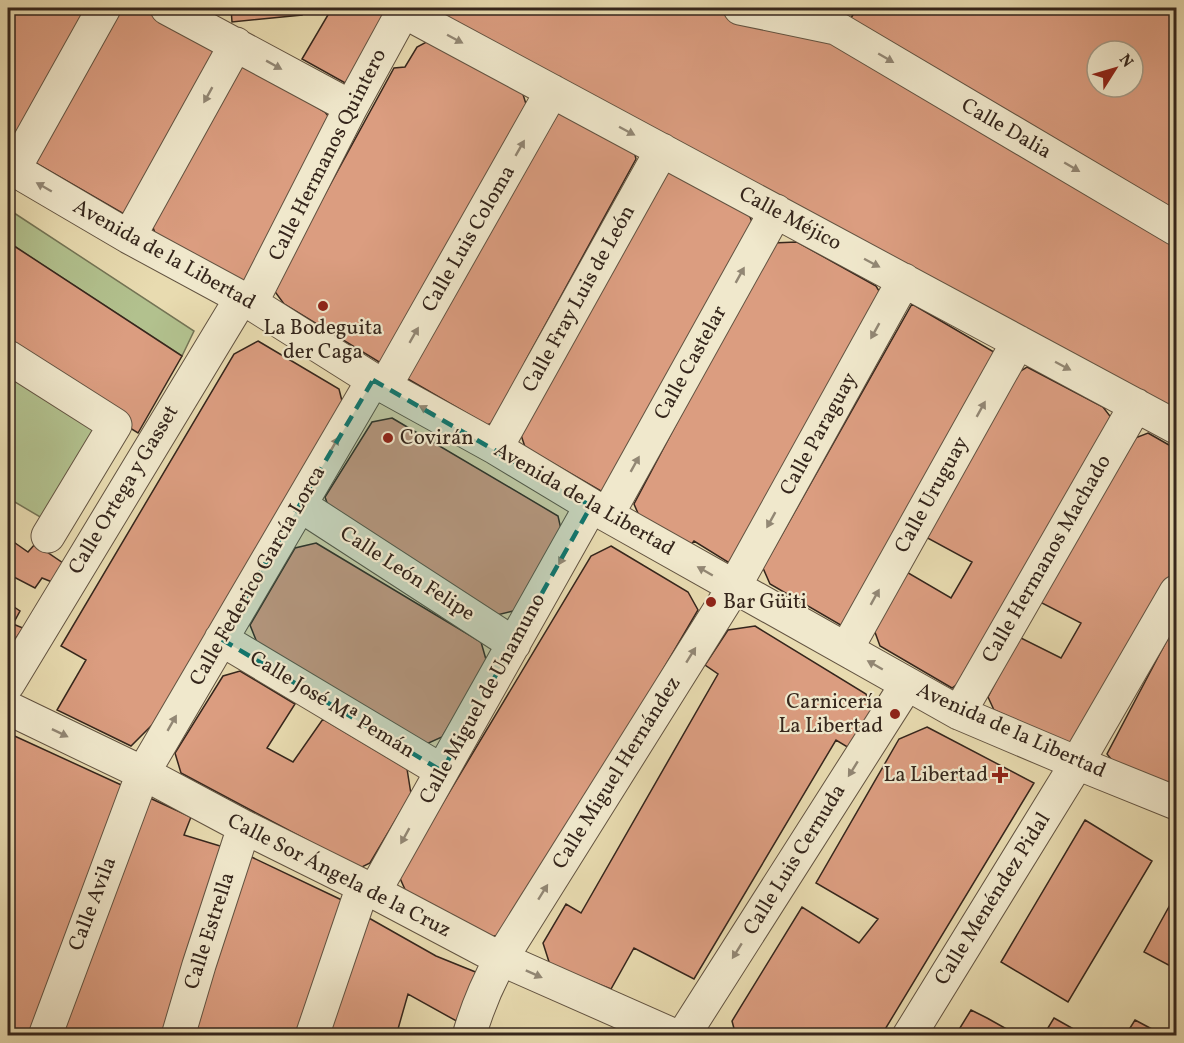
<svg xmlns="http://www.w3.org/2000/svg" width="1184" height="1043" font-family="Vollkorn,serif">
	<rect width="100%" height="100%" fill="#e8dbb0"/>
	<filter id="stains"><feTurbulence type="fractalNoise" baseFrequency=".00333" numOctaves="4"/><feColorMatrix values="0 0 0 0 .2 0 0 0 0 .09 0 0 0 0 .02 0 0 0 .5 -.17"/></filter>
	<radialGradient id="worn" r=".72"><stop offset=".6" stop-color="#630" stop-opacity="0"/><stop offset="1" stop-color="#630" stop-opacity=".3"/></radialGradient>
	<path fill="#b2c18e" stroke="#747455" stroke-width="1.5" d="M8,209L194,331L182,356L8,242Z
		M8,365L107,427L47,521L8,498Z"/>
	<path fill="#db9d80" stroke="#35261c" stroke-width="1.5" fill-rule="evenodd" d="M8,8H95L8,150Z
		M119,8H144L219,50L129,217L34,162Z
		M231,8H302V15L232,22Z
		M332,8H398L347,84L302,59Z
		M427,8H684L801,26L1176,241V411Z
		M857,8H1169L1176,12V216L848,23ZM1097,51H1133V87H1097Z
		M432,39L521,88L526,104L384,365L284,304L273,289L394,68L405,67L417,47Z
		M235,59L325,112L336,126L256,277L242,283L156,236L149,216Z
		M562,107L632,143L636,159L525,362L531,366L503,419L487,425L401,375Z
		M670,168L748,212L754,227L606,494L525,447L519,429Z
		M8,242L182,356L138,433L8,352Z
		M797,242L876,286L884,299L731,564L694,541L690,546L640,518L634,504L772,243Z
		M912,304L999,355L844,627L770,584L763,568Z
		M258,341L339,389L344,409L153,724L131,746L57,710L86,660L61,646L234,354Z
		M1027,367L1103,407L1113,420L970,675L952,688L880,646L872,624L905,571L951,598L972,562L922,535L1011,377Z
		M392,418L558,516L563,538L517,610L497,615L331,514L325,497L372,422Z
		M1148,433L1176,449V570L1084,737L1072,745L994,710L988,697L1019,637L1061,658L1081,623L1038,601L1130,440Z
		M8,538L28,552L35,544L63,563L52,582L42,578L35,588L12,576L8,584Z
		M316,543L481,642L487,663L442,737L422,746L258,645L250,625L295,548Z
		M611,546L688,592L698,610L509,932L491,937L407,894L399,876L591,556Z
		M8,603L20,611L13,624L23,628L8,650Z
		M1176,623V793L1119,769L1107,754Z
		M755,626L866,694L874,716L854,751L836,740L694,979L634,948L611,989L550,965L543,943L566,904L581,913L718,674L705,665L728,630Z
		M240,671L295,704L267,748L293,762L323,719L407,769L411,794L370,863L360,868L181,773L175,753L223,676Z
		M927,727L1034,783L881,1036H736L732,1021L802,907L859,943L878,919L816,883L899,739Z
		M8,733L130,789L39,1036H8Z
		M141,794L191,817L184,835L230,849L174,1036H53Z
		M1085,820L1152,861L1068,1002L1001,962Z
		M243,853L346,902L303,1036H186Z
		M1176,894V969L1144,952Z
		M360,913L436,956L478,973L460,1023L408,994L396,1036H322Z
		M971,1010L987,1018L1019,1036H955Z
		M1054,1018L1086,1036H1043Z
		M1135,1020L1165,1036H1125Z"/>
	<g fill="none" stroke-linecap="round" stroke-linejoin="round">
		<defs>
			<path id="minor" d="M167,8L351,107
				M740,8L836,28L1176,229
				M403,11L1176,427
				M8,166L129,237L251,303L373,380L496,448L607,515L959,713L1077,763L1176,803
				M14,169L104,8
				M129,237L236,44
				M251,303L351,107L405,8
				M8,357L115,425L48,536
				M385,386L552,91
				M496,448L662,150
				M300,505L514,644
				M607,515L776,211
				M221,639L442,771
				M847,648L1018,342
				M8,684L242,297
				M8,708L143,773L244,827L363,886L501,959L675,1036
				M959,713L1136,405
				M374,892L591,506
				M45,1036L143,773L373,380
				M178,1036L199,965L244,827
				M312,1036L363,886
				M469,1036C477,1008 487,984 501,959L734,587L904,280
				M683,1036L907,684
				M909,1036L1077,763L1176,592"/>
		</defs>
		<use href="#minor" stroke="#625341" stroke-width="35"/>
		<use href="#minor" stroke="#f0e8cc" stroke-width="33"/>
	</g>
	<defs><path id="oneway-solid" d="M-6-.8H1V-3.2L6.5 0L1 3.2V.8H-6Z" transform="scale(1.5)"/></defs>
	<g fill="#928774">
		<use href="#oneway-solid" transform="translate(455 39) rotate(28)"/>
		<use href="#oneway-solid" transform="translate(886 58) rotate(30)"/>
		<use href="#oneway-solid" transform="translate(274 65) rotate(29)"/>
		<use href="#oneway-solid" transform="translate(208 95) rotate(119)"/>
		<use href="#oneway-solid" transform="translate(627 131) rotate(28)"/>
		<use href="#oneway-solid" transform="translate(520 148) rotate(-60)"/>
		<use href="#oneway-solid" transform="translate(1072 167) rotate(30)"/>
		<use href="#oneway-solid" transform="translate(44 187) rotate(-150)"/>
		<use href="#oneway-solid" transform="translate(872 263) rotate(28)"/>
		<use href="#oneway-solid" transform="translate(740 275) rotate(-61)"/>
		<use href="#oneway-solid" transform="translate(875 331) rotate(119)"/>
		<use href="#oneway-solid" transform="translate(414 335) rotate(-60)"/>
		<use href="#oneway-solid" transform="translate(1063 366) rotate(28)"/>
		<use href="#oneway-solid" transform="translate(981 409) rotate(-61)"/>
		<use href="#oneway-solid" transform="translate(427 410) rotate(-151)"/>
		<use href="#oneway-solid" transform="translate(334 445) rotate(-60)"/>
		<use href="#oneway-solid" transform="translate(635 464) rotate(-61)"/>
		<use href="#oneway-solid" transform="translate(771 520) rotate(119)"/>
		<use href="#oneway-solid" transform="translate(563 557) rotate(119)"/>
		<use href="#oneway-solid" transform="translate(705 571) rotate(-150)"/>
		<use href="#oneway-solid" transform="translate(875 597) rotate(-61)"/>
		<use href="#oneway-solid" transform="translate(691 655) rotate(-58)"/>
		<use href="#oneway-solid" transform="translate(875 665) rotate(-150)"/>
		<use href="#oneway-solid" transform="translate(172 723) rotate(-60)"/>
		<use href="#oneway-solid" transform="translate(60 733) rotate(26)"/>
		<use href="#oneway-solid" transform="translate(853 769) rotate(122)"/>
		<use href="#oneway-solid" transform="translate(405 836) rotate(119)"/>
		<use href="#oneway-solid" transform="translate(543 892) rotate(-58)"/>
		<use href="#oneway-solid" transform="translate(737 951) rotate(122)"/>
		<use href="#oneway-solid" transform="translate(534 974) rotate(24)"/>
	</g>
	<path fill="#0f766e" fill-opacity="0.2" stroke="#0f766e" stroke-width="4.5" stroke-dasharray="12 8" stroke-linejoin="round" d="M373,380L591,506L442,771L221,639Z"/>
	<g fill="#8f2418" stroke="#f0e8cc" stroke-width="2">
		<circle cx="323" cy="306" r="6"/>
		<circle cx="388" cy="438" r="6"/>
		<circle cx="711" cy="602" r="6"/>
		<circle cx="895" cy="714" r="6"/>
		<path d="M997 766h6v6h6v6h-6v6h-6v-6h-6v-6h6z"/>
	</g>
	<g text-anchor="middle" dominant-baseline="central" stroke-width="4.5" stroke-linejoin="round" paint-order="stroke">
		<g font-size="21" fill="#35261c" stroke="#f0e8cc">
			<text transform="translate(1006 129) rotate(30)">Calle Dalia</text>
			<text transform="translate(328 155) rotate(-63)">Calle Hermanos Quintero</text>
			<text transform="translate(790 219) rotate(28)">Calle Méjico</text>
			<text transform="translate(469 239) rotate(-60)">Calle Luis Coloma</text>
			<text transform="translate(164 255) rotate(29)">Avenida de la Libertad</text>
			<text transform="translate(579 299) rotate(-61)">Calle Fray Luis de León</text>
			<text transform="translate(691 363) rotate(-61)">Calle Castelar</text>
			<text transform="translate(819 434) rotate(-61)">Calle Paraguay</text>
			<text transform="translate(124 490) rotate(-59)">Calle Ortega y Gasset</text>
			<text transform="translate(932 495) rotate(-61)">Calle Uruguay</text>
			<text transform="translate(584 500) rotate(30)">Avenida de la Libertad</text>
			<text transform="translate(1047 559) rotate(-60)">Calle Hermanos Machado</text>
			<text transform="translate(407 574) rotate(33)">Calle León Felipe</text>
			<text transform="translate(258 576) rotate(-60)">Calle Federico García Lorca</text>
			<text transform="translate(483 699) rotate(-61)">Calle Miguel de Unamuno</text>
			<text transform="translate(332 705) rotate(31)">Calle José Mª Pemán</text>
			<text transform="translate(1011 731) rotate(24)">Avenida de la Libertad</text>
			<text transform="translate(617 773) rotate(-58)">Calle Miguel Hernández</text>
			<text transform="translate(795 860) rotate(-58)">Calle Luis Cernuda</text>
			<text transform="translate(339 876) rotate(27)">Calle Sor Ángela de la Cruz</text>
			<text transform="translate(993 899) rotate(-58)">Calle Menéndez Pidal</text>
			<text transform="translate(93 904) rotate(-69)">Calle Avila</text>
			<text transform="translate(210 931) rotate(-72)">Calle Estrella</text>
		</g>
		<g font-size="21" fill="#35261c" stroke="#f0e8cc" text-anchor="start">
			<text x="323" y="328" text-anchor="middle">La Bodeguita<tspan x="323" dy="24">der Caga</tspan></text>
			<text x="400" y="438">Covirán</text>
			<text x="723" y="602">Bar Güiti</text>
			<text x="883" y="702" text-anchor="end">Carnicería<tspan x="883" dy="24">La Libertad</tspan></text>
			<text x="988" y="775" text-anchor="end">La Libertad</text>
		</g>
	</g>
	<rect width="1184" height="1043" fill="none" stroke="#e8dbb0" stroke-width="30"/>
	<rect x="9" y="9" width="1166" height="1025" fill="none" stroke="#35261c" stroke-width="3"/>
	<rect x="15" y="15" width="1154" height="1013" fill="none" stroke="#35261c" stroke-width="1.5"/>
	<g transform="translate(1115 69) rotate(53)"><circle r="28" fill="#f0e8cc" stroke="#a59a86" stroke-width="1.5"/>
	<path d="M0-4.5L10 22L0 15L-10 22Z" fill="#8f2418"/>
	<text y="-9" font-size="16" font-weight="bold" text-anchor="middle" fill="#35261c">N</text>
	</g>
	<rect width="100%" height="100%" filter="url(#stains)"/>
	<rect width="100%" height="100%" fill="url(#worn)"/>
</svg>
